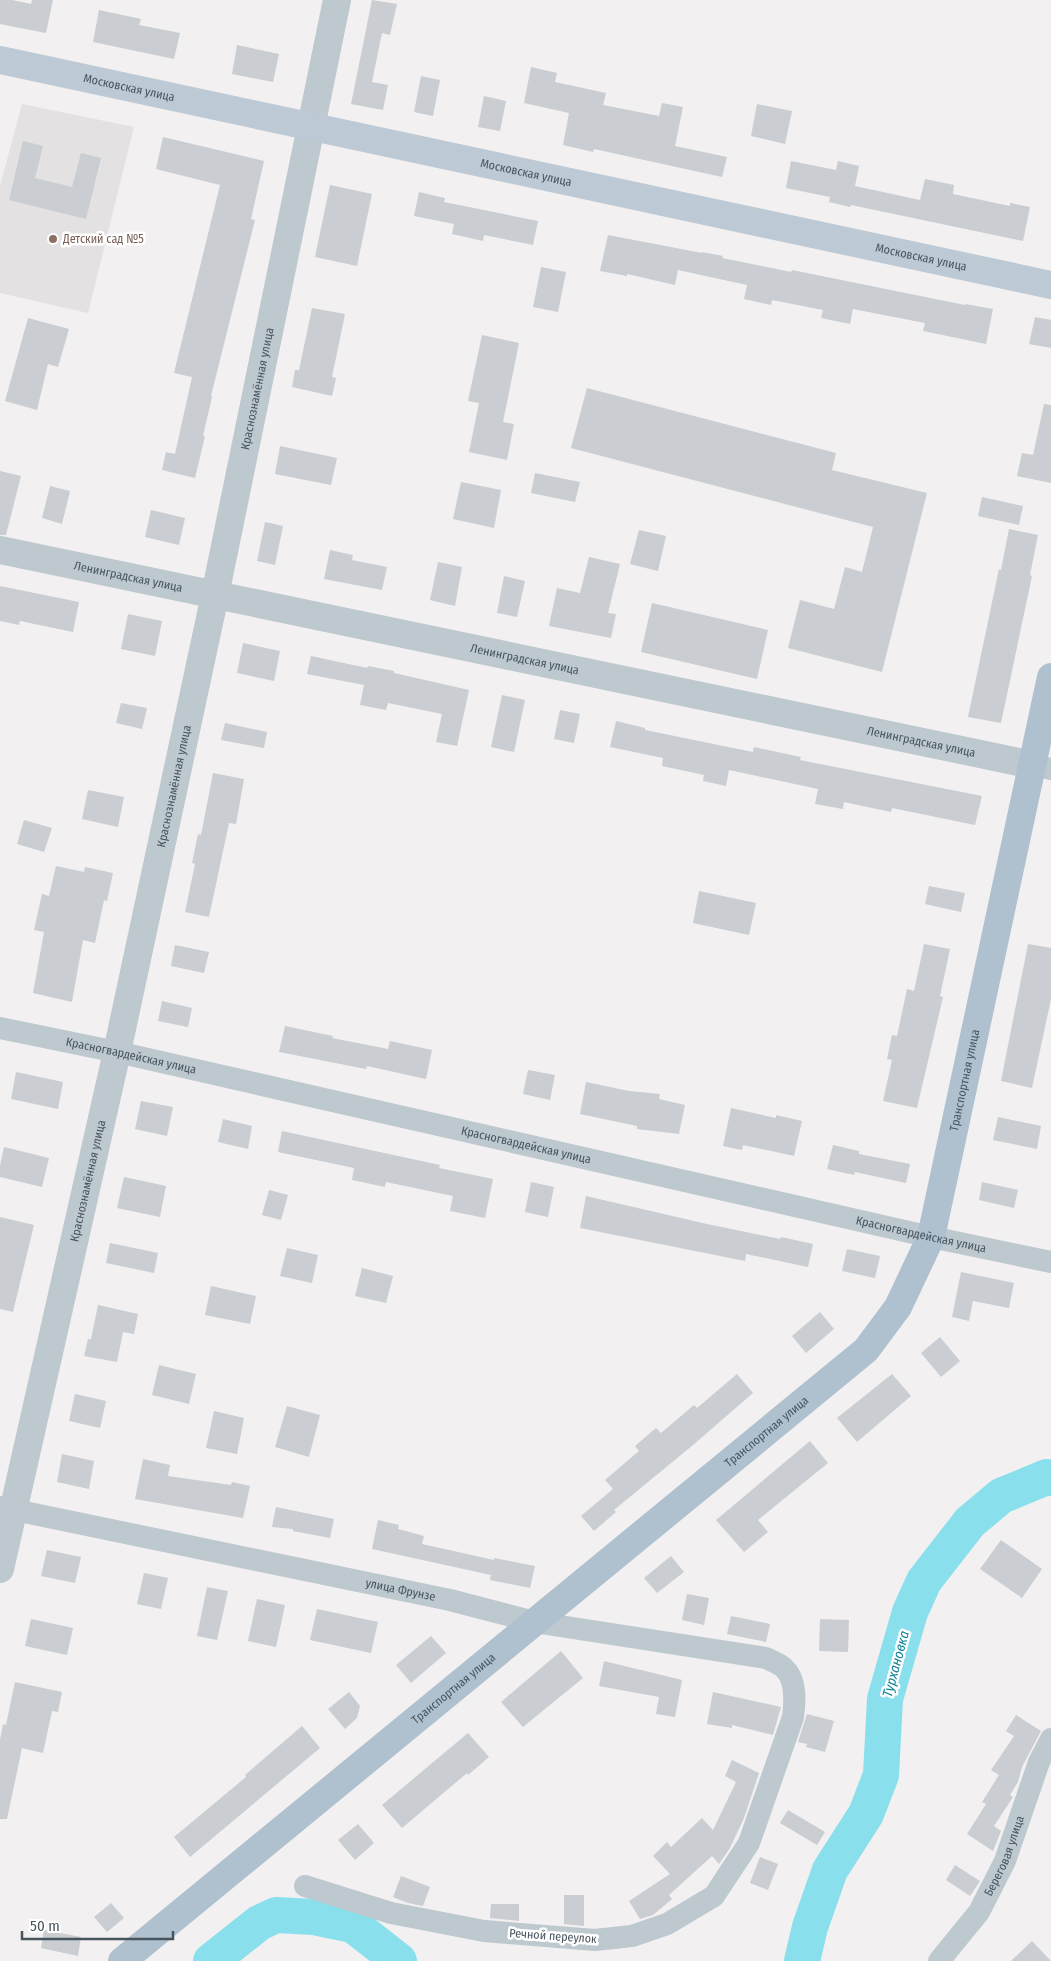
<svg xmlns="http://www.w3.org/2000/svg" width="1051" height="1961" font-family="'Fira Sans Condensed',sans-serif">
	<rect width="100%" height="100%" fill="#f2f0f0"/>
	<path fill="#e3e1e2" d="M22,104L134,127L88,313L0,293V186Z"/>
	<g fill="none" stroke-linecap="round" stroke-linejoin="round">
		<path stroke="#8adfed" stroke-width="36" d="M211,1961L259,1923L276,1915L314,1917L353,1925L399,1961
			M802,1961L810,1927L830,1870L866,1814L881,1775L885,1699L910,1612L924,1581L970,1522L1001,1496L1047,1477L1051,1478"/>
	</g>
	<path fill="#cacdd2" d="M0,0H12L31,4L32,0H53L46,33L0,24Z
		M372,0L397,4L390,35L382,33L372,82L388,85L383,110L351,104Z
		M99,10L141,19L139,25L180,33L174,59L93,42Z
		M237,45L279,54L273,82L232,74Z
		M531,67L557,73L555,82L606,93L603,105L659,116L662,103L683,107L675,146L727,157L722,177L594,149L593,152L563,145L569,113L524,103Z
		M421,76L440,80L433,116L414,112Z
		M484,96L506,101L500,131L478,127Z
		M757,104L792,111L785,144L751,136Z
		M163,137L264,161L251,219L255,220L211,396L212,397L203,436H205L195,478L162,470L166,452L175,454L192,377L174,373L220,185L156,169Z
		M23,141L43,146L35,178L72,187L81,153L101,158L86,219L9,200Z
		M791,161L836,170L838,161L859,166L855,186L920,200L925,179L954,185L953,194L1010,206V203L1030,207L1023,241L851,205L850,207L829,202L830,197L786,188Z
		M330,185L372,194L357,266L315,257Z
		M419,192L445,198L444,202L538,221L533,245L484,235L483,241L452,234L454,224L414,216Z
		M608,235L702,253V252L723,256L722,258L791,272L792,270L965,305V304L993,309L986,344L923,331L925,323L853,309L850,324L821,318L823,310L772,300L771,305L744,299L747,285L678,270L675,285L627,274V276L600,271Z
		M541,267L566,272L558,312L533,307Z
		M312,308L345,314L332,377L336,378L332,396L292,387L295,370H299Z
		M1035,317L1051,320V348L1029,344Z
		M28,318L69,329L58,367L48,364L37,410L5,401Z
		M482,335L519,343L503,422L514,424L507,460L469,452L479,403L468,401Z
		M587,388L836,453L832,470L927,493L882,672L788,648L800,600L834,609L845,567L862,572L873,527L571,448Z
		M1044,404L1051,405V483L1017,476L1022,453L1033,455Z
		M280,446L337,458L331,485L275,474Z
		M0,471L21,476L6,535H0Z
		M535,473L580,482L575,502L531,493Z
		M461,482L501,490L494,528L453,519Z
		M50,486L70,491L62,524L42,518Z
		M982,497L1023,506L1019,525L978,516Z
		M151,510L185,518L179,545L145,537Z
		M265,522L283,526L275,565L257,561Z
		M1009,529L1038,535L1030,575L1032,576L1001,723L968,717L999,569L1001,570Z
		M639,530L666,536L658,571L630,564Z
		M330,550L353,555L352,560L387,567L382,590L324,579Z
		M589,557L620,564L608,613L616,614L611,638L549,626L557,588L580,593Z
		M438,562L462,567L455,606L430,600Z
		M504,576L525,581L517,617L497,613Z
		M0,586L79,602L73,632L20,621L19,625L0,621Z
		M652,603L768,630L757,679L641,652Z
		M128,614L162,621L155,656L121,649Z
		M243,643L280,651L274,681L237,673Z
		M311,656L367,668L368,666L394,671V673L469,690L457,746L436,742L442,714L388,703L386,710L360,705L364,685L307,674Z
		M502,695L525,700L514,752L491,747Z
		M121,703L147,708L142,729L116,723Z
		M560,710L580,714L574,743L554,739Z
		M616,721L645,728V730L753,752L754,747L801,757L800,760L982,796L975,825L892,808L891,812L844,802L843,809L815,804L818,789L729,770L726,786L703,781L704,775L662,766L663,758L610,747Z
		M225,723L267,732L264,748L221,740Z
		M213,773L244,779L236,824L229,823L209,917L185,912L195,864L192,863L198,834L201,835Z
		M88,790L124,797L118,827L82,819Z
		M24,820L52,828L44,852L17,844Z
		M56,866L84,872L85,867L113,873L107,901L104,900L95,943L83,940L72,1002L33,993L44,932L34,930L42,894L49,896Z
		M929,886L965,893L961,912L925,904Z
		M699,891L756,903L749,935L693,923Z
		M924,944L950,949L940,996L943,997L917,1108L883,1101L892,1060L887,1059L892,1035L897,1036L907,989L914,991Z
		M1028,944L1051,948V999L1032,1088L1001,1081Z
		M175,945L209,952L204,973L171,966Z
		M162,1001L192,1008L188,1027L158,1021Z
		M285,1026L333,1036L332,1038L388,1049L390,1041L432,1050L426,1079L367,1066L366,1069L279,1052Z
		M528,1070L555,1075L550,1100L523,1094Z
		M16,1072L63,1082L58,1109L11,1099Z
		M586,1082L629,1091L660,1094L659,1099L685,1105L679,1134L637,1129V1126L580,1114Z
		M141,1101L173,1107L167,1136L135,1129Z
		M731,1108L776,1118V1115L802,1121L794,1156L743,1145L742,1150L723,1146Z
		M998,1117L1041,1126L1037,1149L993,1140Z
		M223,1119L252,1126L248,1149L218,1142Z
		M282,1131L440,1165L439,1168L493,1179L485,1218L450,1211L453,1196L386,1182L385,1187L352,1180L354,1168L278,1152Z
		M833,1145L859,1151V1154L910,1164L906,1183L855,1172L854,1175L827,1169Z
		M4,1147L49,1158L42,1187L0,1177V1166Z
		M124,1177L166,1186L160,1217L117,1208Z
		M531,1182L554,1187L548,1217L525,1212Z
		M982,1182L1018,1190L1014,1208L979,1200Z
		M269,1190L288,1195L281,1220L262,1215Z
		M586,1196L707,1224L780,1239L781,1237L813,1244L808,1267L746,1254L745,1261L580,1228Z
		M0,1217L34,1225L13,1312L0,1309Z
		M110,1243L158,1253L154,1273L106,1263Z
		M287,1248L318,1255L312,1283L280,1276Z
		M847,1249L880,1256L875,1278L842,1271Z
		M362,1268L393,1276L386,1303L355,1296Z
		M961,1272L1014,1283L1009,1308L973,1301L969,1321L952,1317Z
		M211,1286L256,1296L250,1324L205,1315Z
		M98,1305L138,1314L134,1334L123,1332L117,1362L84,1356L88,1339H91Z
		M820,1312L834,1329L806,1353L792,1336Z
		M940,1337L960,1361L941,1377L921,1353Z
		M159,1365L196,1374L189,1404L152,1395Z
		M737,1374L753,1393L693,1445L614,1510L616,1512L594,1531L581,1516L613,1489L605,1480L639,1451L635,1446L656,1428L661,1433L694,1405L697,1408Z
		M892,1374L911,1396L857,1442L837,1418Z
		M75,1394L106,1401L100,1428L69,1421Z
		M287,1406L320,1415L309,1457L275,1447Z
		M214,1411L244,1418L237,1454L206,1448Z
		M810,1441L828,1463L758,1520L768,1532L744,1552L716,1520Z
		M62,1454L94,1461L89,1489L57,1482Z
		M143,1459L170,1465L168,1476L231,1485L232,1482L250,1486L243,1518L135,1499Z
		M276,1507L334,1519L330,1538L293,1531V1529L272,1527Z
		M378,1520L399,1525L398,1529L424,1536L422,1544L494,1560V1558L535,1566L530,1588L490,1580L491,1575L372,1549Z
		M1001,1540L1042,1569L1022,1598L980,1569Z
		M47,1550L81,1557L75,1583L41,1576Z
		M671,1556L684,1572L657,1593L644,1578Z
		M144,1573L168,1578L161,1609L137,1604Z
		M207,1587L228,1591L217,1640L197,1636Z
		M687,1594L709,1598L704,1625L682,1620Z
		M257,1599L285,1605L276,1647L248,1641Z
		M317,1609L378,1622L371,1653L310,1640Z
		M731,1616L770,1624L766,1642L727,1634Z
		M31,1619L73,1628L67,1655L25,1646Z
		M820,1619L849,1620L848,1652L819,1651Z
		M431,1636L446,1653L411,1683L396,1665Z
		M561,1651L583,1678L523,1727L501,1702Z
		M604,1661L682,1680L675,1717L656,1714L659,1697L599,1686Z
		M15,1682L62,1692L58,1712L52,1711L43,1753L22,1748L7,1819H0V1740L3,1724L6,1725Z
		M349,1692L360,1706L357,1718L345,1729L328,1709Z
		M713,1692L781,1707L773,1735L732,1725V1728L707,1724Z
		M807,1714L834,1721L825,1752L806,1747L807,1744L798,1742Z
		M1016,1715L1041,1731L1022,1767L1018,1782L1010,1795L1013,1797L994,1826L1001,1831L993,1851L967,1834L986,1804L982,1802L999,1775L991,1770L1014,1736L1006,1731Z
		M302,1726L320,1748L190,1857L174,1837L246,1777L245,1775Z
		M468,1733L489,1757L468,1775L467,1773L402,1828L382,1805Z
		M732,1760L759,1773L744,1818L730,1848L719,1864L712,1856L669,1895L672,1899L653,1915L640,1919L629,1901L670,1874L653,1856L667,1842L671,1847L702,1818L713,1830L736,1782L725,1776Z
		M788,1810L825,1832L817,1845L780,1823Z
		M358,1824L374,1843L355,1860L338,1840Z
		M760,1857L778,1864L768,1890L750,1883Z
		M955,1865L980,1881L970,1896L946,1880Z
		M401,1876L430,1887L423,1906L408,1903L393,1897Z
		M564,1895H584V1926L564,1924Z
		M111,1903L124,1918L107,1932L94,1917Z
		M491,1904H519V1921L490,1918Z
		M44,1930L81,1937L78,1956L41,1948Z
		M1032,1941L1051,1961H1011Z"/>
	<g fill="none" stroke-linecap="round" stroke-linejoin="round">
		<g stroke="#bdc8cf" stroke-width="22">
			<path d="M1033,765L1051,769"/>
			<path id="s1" d="M0,1028L117,1052L931,1237L1051,1262"/>
			<path id="s2" d="M0,1507L450,1600L534,1622L766,1658C772,1661 780,1664 784,1668C797,1680 795,1702 793,1717L749,1843L714,1896L667,1924L632,1936L595,1940L484,1931L391,1913L305,1886"/>
			<path id="s3" d="M939,1961L979,1912L1005,1861L1039,1762L1051,1739"/>
		</g>
		<g stroke="#bdc8cf" stroke-width="28">
			<path id="s4" d="M0,550L1033,765"/>
			<path id="s5" d="M0,1569L117,1052L215,595L337,0"/>
		</g>
		<path stroke="#bdc9d4" stroke-width="28" id="s6" d="M0,60L1051,285"/>
		<path stroke="#afc1cf" stroke-width="28" id="s7" d="M122,1961L866,1350L898,1307L931,1237L1051,677"/>
	</g>
	<circle fill="#8d6e63" stroke="#fff" stroke-width="2" cx="53" cy="239" r="5"/>
	<g text-anchor="middle" dominant-baseline="central" stroke-width="5" stroke-linejoin="round" paint-order="stroke">
		<g font-size="12" fill="#47545e" stroke="#fff">
			<text stroke="none"><textPath href="#s6" startOffset="132">Московская улица</textPath></text>
			<text stroke="none"><textPath href="#s6" startOffset="538">Московская улица</textPath></text>
			<text stroke="none"><textPath href="#s6" startOffset="942">Московская улица</textPath></text>
			<text stroke="none"><textPath href="#s5" startOffset="1208">Краснознамённая улица</textPath></text>
			<text stroke="none"><textPath href="#s4" startOffset="131">Ленинградская улица</textPath></text>
			<text stroke="none"><textPath href="#s4" startOffset="536">Ленинградская улица</textPath></text>
			<text stroke="none"><textPath href="#s4" startOffset="941">Ленинградская улица</textPath></text>
			<text stroke="none"><textPath href="#s5" startOffset="802">Краснознамённая улица</textPath></text>
			<text stroke="none"><textPath href="#s1" startOffset="134">Красногвардейская улица</textPath></text>
			<text stroke="none"><textPath href="#s7" startOffset="1254">Транспортная улица</textPath></text>
			<text stroke="none"><textPath href="#s1" startOffset="539">Красногвардейская улица</textPath></text>
			<text stroke="none"><textPath href="#s5" startOffset="398">Краснознамённая улица</textPath></text>
			<text stroke="none"><textPath href="#s1" startOffset="944">Красногвардейская улица</textPath></text>
			<text stroke="none"><textPath href="#s7" startOffset="834">Транспортная улица</textPath></text>
			<text stroke="none"><textPath href="#s2" startOffset="409">улица Фрунзе</textPath></text>
			<text stroke="none"><textPath href="#s7" startOffset="429">Транспортная улица</textPath></text>
			<text stroke="none"><textPath href="#s3" startOffset="125">Береговая улица</textPath></text>
			<text transform="translate(553 1936) rotate(4)">Речной переулок</text>
		</g>
		<g font-size="12" fill="#785e54" stroke="#fff" text-anchor="start">
			<text x="63" y="239">Детский сад №5</text>
		</g>
		<g font-size="14" font-style="italic" fill="#0b8296" stroke="#fff">
			<text transform="translate(896 1664) rotate(-75)">Турхановка</text>
		</g>
	</g>
	<path d="M22 1931v8h151v-8" fill="none" stroke="#47545e" stroke-width="2.5"/>
	<text x="30" y="1931" font-size="15" fill="#47545e" stroke="#ffffff" stroke-width="4" paint-order="stroke">50 m</text>
</svg>
